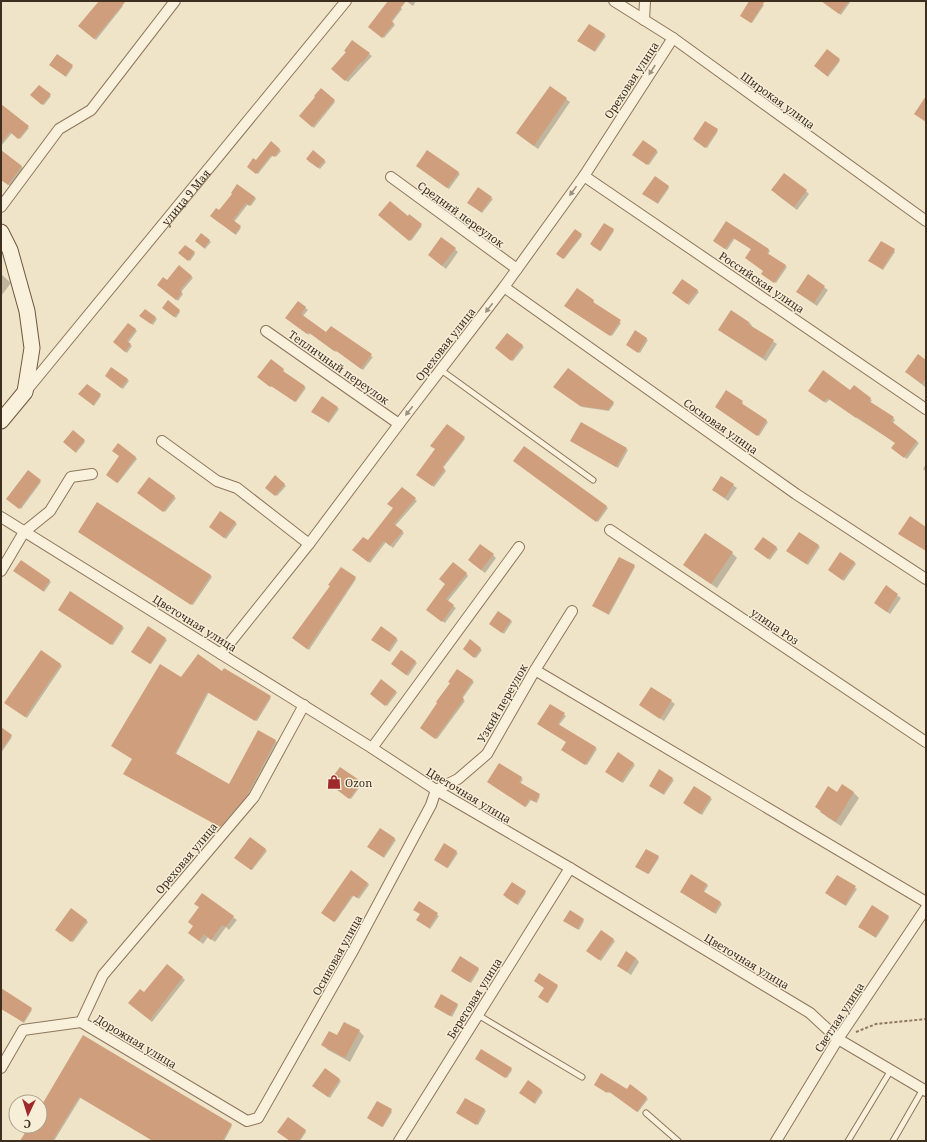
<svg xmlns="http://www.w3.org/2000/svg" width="927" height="1142" font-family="'Noto Serif',serif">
	<rect width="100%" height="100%" fill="#f0e4c8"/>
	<path fill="#0003" d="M100,1H117L123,6L96,40L79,26Z
		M389,1H392L402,9L392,22L395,25L384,38L370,28Z
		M406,1H416L413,6Z
		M750,1H758L764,5L752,23L742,17Z
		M822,1H851L841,15Z
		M604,35L606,36L595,52L580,42Z
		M369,54L372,56L348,82L335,72Z
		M839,60L840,61L828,77L817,68Z
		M52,66H72L73,67L66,77Z
		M39,86L51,96L44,105L32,95Z
		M550,87L570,102L538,149L520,136Z
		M321,90L335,102L314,128L301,116Z
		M1,105L29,128L20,139L12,133L1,146Z
		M717,130L718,131L707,148L695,141Z
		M643,141L658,152L649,165L635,156Z
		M271,143L281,151L276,157L273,155L258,174L248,167L256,162Z
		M1,151L23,168L10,186L1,179Z
		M427,151L460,174L449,189L418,167Z
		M324,160L326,162L320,169L308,161Z
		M668,186L669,188L658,204L645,195Z
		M806,191L809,194L797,210L776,194Z
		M255,197L256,199L251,206L248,204L234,222L241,228L236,235L213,218L219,212Z
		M491,198L493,199L482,213L470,204Z
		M380,215L408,217L422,226L411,241Z
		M726,223L769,250L770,251L768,254L787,267L776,283L764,275V271L752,250L735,238L727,250L715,242Z
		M575,230L582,236L564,259L557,254Z
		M613,230L614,231L601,251L592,246Z
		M202,235L211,242L205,249L196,241Z
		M185,246L195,254L190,261L180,253Z
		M455,249L458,252L446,269L429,255Z
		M894,250L895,252L883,270L871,262Z
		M179,266L193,278L181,292L183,294L178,301L159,286L167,281Z
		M1,274L11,283L1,296Z
		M808,276L828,290L817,306L801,295Z
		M683,280L699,292L689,305L674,294Z
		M593,301L594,302L593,304L621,323L612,336L584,317Z
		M298,302L308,310L303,316L326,334L373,357L363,370L337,351L336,352L310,333L309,335L289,320Z
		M165,309L179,310L180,312L176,318Z
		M145,310L157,319L153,325L142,317Z
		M749,322L752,326L751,327L777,344L766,361L723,333Z
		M128,324L137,331L128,343L132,346L127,353L114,342Z
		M636,332L648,340L640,353L629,346Z
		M507,334L524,347L513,361L498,349Z
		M926,361V386L925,387L910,375Z
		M283,370L284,371L283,372L306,388L296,402L273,386L272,387L258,377Z
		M107,377L127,379L129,381L123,389Z
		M556,388L613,403L614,404L609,411L582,407Z
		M850,391L870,399L872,400L870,403L893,418L895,420L893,423L919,443L907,459L894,450L896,443L858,419L830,399L826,403L811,392Z
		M100,395L101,396L94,406L81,396Z
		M322,397L339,409L329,423L314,413Z
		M742,402L743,403L742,405L768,422L759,436L717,408Z
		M581,423L628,450L618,468L573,442Z
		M73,431L85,442L76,453L64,442Z
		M464,438L465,439L443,468L446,471L434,487L419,476Z
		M524,447L608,508L598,522L515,462Z
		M121,456L135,457L137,459L118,483L108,476Z
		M926,464V470L925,471L923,469Z
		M276,477L286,486L277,496L267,488Z
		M722,477L737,488L728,501L717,493Z
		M40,481L41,482L21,509L9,500Z
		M402,488L417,501L395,526L404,533L393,548L386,542L370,563L356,552L368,542L394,509Z
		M140,494L174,497L176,498L165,512Z
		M221,513L237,524L226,539L212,528Z
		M80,533L210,575L212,577L193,605Z
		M800,533L820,547L808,565L789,552Z
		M705,535L732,553L737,558L717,588L690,570L685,565Z
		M763,538L778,549L770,560L757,550Z
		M493,555L496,558L485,573L472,563Z
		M21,562L51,582L44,592L16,572Z
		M854,562L856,564L844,581L830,571Z
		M634,566L635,567L609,615L595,607Z
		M466,573L468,576L447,602L456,608L445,623L430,612Z
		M355,578L356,579L309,650L295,640Z
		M886,587L901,598L890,614L878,606Z
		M70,593L124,628L113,645L60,611Z
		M511,620L512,622L504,634L492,626Z
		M148,627L167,640L151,664L134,653Z
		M381,627L398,640L390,652L374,641Z
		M470,641L482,650L476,658L465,650Z
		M41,651L62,666L27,718L7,704Z
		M401,651L417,663L408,676L393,665Z
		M457,670L474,682L462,699L465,701L437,739L422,729L452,683Z
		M222,672L271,698L257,721L209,692L176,754L229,785L259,731L277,742L248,797L222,827L126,775L133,759L182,678Z
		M652,688L675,704L664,721L641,705Z
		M396,691L397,693L387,706L373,695Z
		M550,705L566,716L559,725L597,749L587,765L564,751L567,742L539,725Z
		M1,728L12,737L1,753Z
		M618,754L635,765L623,783L608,773Z
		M521,778L523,779L520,784L540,796L537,803L531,800L526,807L488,782Z
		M672,779L674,780L664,795L652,787Z
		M361,783L362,784L351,799L331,784Z
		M842,786L854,793L859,798L841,826L827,817L816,807L838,793Z
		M694,788L712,799L702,815L685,804Z
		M380,829L396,840L384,858L370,848Z
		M250,838L267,851L252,870L237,859Z
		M456,852L458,853L448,868L436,861Z
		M658,857L659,858L649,874L638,868Z
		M837,876L857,889L846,906L828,895Z
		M368,883L369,885L359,899L354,895L335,922L323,914Z
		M707,884L708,886L704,892L722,904L716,914L681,892Z
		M525,892L526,893L518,905L505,897Z
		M419,902L439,916L430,929L417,920L421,914Z
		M195,903L233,917L237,920L229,930L226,927L215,942L208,937L203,944L189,933L194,927L200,908Z
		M888,917L889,918L876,938L861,928Z
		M86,920L88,922L73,942L57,931Z
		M583,920L584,921L579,930L566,922Z
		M614,940L615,941L601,961L589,952Z
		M636,958L639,962L631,975L618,966Z
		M478,969L479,970L471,983L453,972Z
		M183,978L185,980L152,1022L132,1006L144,993Z
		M557,986L558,987L548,1003L540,998L545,988Z
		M1,990L32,1010L24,1023L1,1008Z
		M457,1005L458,1006L452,1017L436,1008Z
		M359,1031L364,1036L350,1062L328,1050L322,1045L337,1037Z
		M84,1037L231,1125L232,1126L224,1141H153L81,1097L54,1141H22L30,1126H40V1110Z
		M477,1060L511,1069L512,1070L507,1078Z
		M325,1069L341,1081L330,1098L315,1088Z
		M528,1082L543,1092L535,1104L522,1094Z
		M597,1086L627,1090L630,1086L648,1099L638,1112L610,1092L609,1093Z
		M466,1099L486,1111L478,1125L459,1114Z
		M391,1110L392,1112L383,1127L369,1119Z
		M305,1130L306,1132L300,1141H291Z"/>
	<path fill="#cf9f7d" d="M99,1H126L94,39L78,26Z
		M388,1H406L391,21L394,23L382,38L368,27Z
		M749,1H765L751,23L740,16Z
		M821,1H849L839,14Z
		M589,24L605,34L594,51L577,41Z
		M352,40L370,53L362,63L361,62L345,81L331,69L346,52L344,51Z
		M827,49L840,59L827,76L814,66Z
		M57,54L73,65L65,76L49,65Z
		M39,85L51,94L42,105L30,95Z
		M550,86L567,98L534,146L516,133Z
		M321,88L335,100L312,127L299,116L315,97L314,96Z
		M926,96V122L914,114Z
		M1,104L29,126L18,139L10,132L1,143Z
		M705,121L718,129L705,148L693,139Z
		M643,140L657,150L647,165L632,155Z
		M271,141L280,149L274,157L271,155L256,174L247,167L253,158L256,160Z
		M1,150L22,166L8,185L1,180Z
		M313,150L325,160L318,168L306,159Z
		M427,150L459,172L447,188L416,166Z
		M784,173L807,190L794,207L771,190Z
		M655,176L669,186L657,203L642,194Z
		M237,184L255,197L249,206L246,203L233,220L241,226L235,234L210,216L216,208L219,210L232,194L231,193Z
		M478,187L492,197L481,212L467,203Z
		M390,201L408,216L409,214L422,224L409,241L378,215Z
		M726,221L769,249L767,253L786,265L774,283L761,274L763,271L745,258L751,249L733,238L725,249L713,241Z
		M604,223L614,229L600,251L590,244Z
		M575,229L582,234L563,259L556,254Z
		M201,233L210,240L204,248L195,241Z
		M441,237L456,248L442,266L428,255Z
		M881,241L895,249L882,269L868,261Z
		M185,245L195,252L188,261L178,253Z
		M179,265L192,276L180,290L182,292L176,300L157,285L163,277L167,280Z
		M808,274L825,286L814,303L796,292Z
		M682,279L698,290L687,304L672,293Z
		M577,288L594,300L593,302L621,320L610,336L564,306Z
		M168,300L180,310L174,317L162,308Z
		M298,301L306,307L301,314L326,332L331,326L372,354L361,369L335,350L334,351L308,332L307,334L285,318Z
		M145,309L156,317L151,324L139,316Z
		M731,310L749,322L748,324L774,340L763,358L718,330Z
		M128,323L136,329L127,341L131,344L125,352L113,342Z
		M635,330L647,338L638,353L626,345Z
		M507,333L523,345L511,361L495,348Z
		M918,354L926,360V378L922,384L905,372Z
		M271,359L284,369L283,371L305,386L295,402L271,386L270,387L257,377Z
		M111,367L128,379L121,388L105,376Z
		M568,368L614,402L608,410L580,406L553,387Z
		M823,370L850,390L854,385L871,398L869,401L894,417L891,421L917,441L904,458L891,448L895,443L857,417L856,418L827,398L824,402L808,391Z
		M87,384L101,394L93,405L78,394Z
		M726,390L743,401L741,403L767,420L757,436L715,407Z
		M322,396L338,407L328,422L311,412Z
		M581,422L627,448L616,467L570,441Z
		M447,424L465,437L442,467L445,469L432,486L416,475L435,449L430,446Z
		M73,430L85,440L75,452L63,442Z
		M118,443L136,457L117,483L106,475L119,456L112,451Z
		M524,446L607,506L596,522L513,461Z
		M28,470L41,480L19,509L6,499Z
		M275,475L285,484L275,496L265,488Z
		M721,476L734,484L725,498L712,490Z
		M149,477L175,496L163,512L137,493Z
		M402,487L416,498L394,524L403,531L390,546L384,541L368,562L352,550L363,537L368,540L393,508L387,504Z
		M97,502L211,575L191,605L78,532Z
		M220,511L236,522L224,538L209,527Z
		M910,516L926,527V551L898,534Z
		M799,532L819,545L806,564L786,551Z
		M705,533L733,552L711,584L683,565Z
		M763,537L777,547L768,559L754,549Z
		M480,544L494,554L481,570L468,560Z
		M840,552L855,562L842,580L828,570Z
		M619,557L635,565L608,614L592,606Z
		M21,560L50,580L43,591L13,571Z
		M453,562L467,573L446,599L454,605L442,622L426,610L445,584L439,579Z
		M341,567L356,577L307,649L292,638L330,586L328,585Z
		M886,585L898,594L887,612L874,603Z
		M70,591L123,626L111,645L58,610Z
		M498,611L511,620L502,633L489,624Z
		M148,626L166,638L150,664L131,652Z
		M381,626L397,638L388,651L371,640Z
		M470,639L481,648L474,658L463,649Z
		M41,650L61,664L25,717L4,703Z
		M401,650L416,661L406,675L391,664Z
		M198,654L222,671L224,668L271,696L255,721L207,692L175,753L229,784L258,730L276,740L247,796L220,827L123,774L132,759L111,746L160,664L181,677Z
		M457,669L473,680L462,697L464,699L435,739L420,728L437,703L436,702L450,683L448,682Z
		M381,679L396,691L385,706L370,694Z
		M651,687L672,700L660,719L639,705Z
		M550,704L565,713L558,724L596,747L585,765L561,750L566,742L537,724Z
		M1,727L12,735L1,750Z
		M618,752L634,763L621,782L605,772Z
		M499,763L522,777L519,782L540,794L535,802L529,799L525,807L487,782Z
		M340,767L362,782L349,799L328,783Z
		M659,769L673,778L663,794L649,786Z
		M842,784L854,792L836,822L820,812L821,811L815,807L828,786L837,792Z
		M694,786L711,797L700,814L683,803Z
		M380,828L395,838L383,857L367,847Z
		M250,837L266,849L251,870L234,858Z
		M444,843L457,851L447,868L434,860Z
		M646,849L659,856L648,874L635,867Z
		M351,870L368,883L357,898L352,895L334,922L321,913Z
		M691,874L707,884L703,891L721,902L714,913L680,892Z
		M837,875L856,886L845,905L825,893Z
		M512,882L526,891L516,904L503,895Z
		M202,893L234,916L226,927L222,925L211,940L204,934L199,941L188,933L193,926L188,922L199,907L194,904Z
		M419,901L438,913L429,928L416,920L420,914L413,910Z
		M872,905L889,916L875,937L858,927Z
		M71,908L87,920L71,942L55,930Z
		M570,910L584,919L577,929L563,921Z
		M601,930L614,939L599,960L586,951Z
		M626,951L636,958L627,972L617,966Z
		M460,956L479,968L469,982L451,971Z
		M167,964L183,977L150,1020L128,1003L140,989L144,992Z
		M539,973L558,985L547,1003L538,997L544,988L534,981Z
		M1,988L32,1008L23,1022L1,1009Z
		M441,994L458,1004L450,1016L434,1007Z
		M344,1022L360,1030L345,1058L321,1045L329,1031L337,1035Z
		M83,1035L232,1124L222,1141H153L79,1097L52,1141H20L29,1126H40V1108Z
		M481,1049L512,1068L505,1078L475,1059Z
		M325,1068L340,1079L328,1097L312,1086Z
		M601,1073L627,1089L630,1084L647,1097L637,1112L608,1091L607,1093L594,1085Z
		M528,1080L542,1090L534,1103L519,1093Z
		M465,1098L485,1109L476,1125L456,1113Z
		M377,1101L392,1109L382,1127L367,1118Z
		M288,1117L306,1130L298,1141H290L277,1132Z"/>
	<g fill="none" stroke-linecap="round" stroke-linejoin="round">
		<defs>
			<path id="lane" d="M441,370L593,480
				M478,1015L582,1077
				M646,1113L678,1141
				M848,1141L891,1070
				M893,1141L923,1089"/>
			<g id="street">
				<path d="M614,1L673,38L926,221"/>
				<path d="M644,20L645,1"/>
				<path d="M584,176L926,409"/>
				<path d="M391,177L517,269"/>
				<path d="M1,207L59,129L91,110L175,1"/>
				<path d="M504,287L796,494L926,579"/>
				<path d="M266,331L399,424"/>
				<path id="s1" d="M26,391L346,1"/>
				<path d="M162,441L217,481L237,488L309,544"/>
				<path d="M1,517L372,748L436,790L570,868L810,1013L838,1039L926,1091"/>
				<path d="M610,530L926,742"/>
				<path d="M1,571L24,532L50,511L71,477L92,474"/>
				<path d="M221,654L309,544L399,424L504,287L584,176L673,38"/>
				<path d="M535,670L926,902"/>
				<path d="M372,748L519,547"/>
				<path d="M81,1022L103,975L254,797L304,705"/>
				<path d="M1,1068L23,1030L81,1022L247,1121L258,1118L354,949L431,805L436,790L458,779L487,754L535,670L572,611"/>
				<path d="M399,1141L570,868"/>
				<path d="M776,1141L838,1039L926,908"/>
			</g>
			<path id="secondary" d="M1,232L10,250L27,311L32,348L25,392L1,421"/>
		</defs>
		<use href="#lane" stroke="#8d765c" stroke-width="7"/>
		<use href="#street" stroke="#8d765c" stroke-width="12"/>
		<use href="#secondary" stroke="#6f573f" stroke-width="17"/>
		<path stroke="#8d765c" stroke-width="2" stroke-dasharray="3 2" stroke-linecap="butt" d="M856,1032L876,1024L926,1019"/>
		<use href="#lane" stroke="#faf1dc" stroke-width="5"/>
		<use href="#street" stroke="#faf1dc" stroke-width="10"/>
		<use href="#secondary" stroke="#faf1dc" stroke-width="15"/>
	</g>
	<defs><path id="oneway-solid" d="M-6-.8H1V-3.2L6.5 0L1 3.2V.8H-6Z"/></defs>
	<g fill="#9c907e">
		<use href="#oneway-solid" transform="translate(652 70) rotate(123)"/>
		<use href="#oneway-solid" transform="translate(573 191) rotate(126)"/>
		<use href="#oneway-solid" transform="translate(489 308) rotate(128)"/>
		<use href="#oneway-solid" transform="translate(409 411) rotate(128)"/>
	</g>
	<defs>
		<symbol id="shop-bare" viewBox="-9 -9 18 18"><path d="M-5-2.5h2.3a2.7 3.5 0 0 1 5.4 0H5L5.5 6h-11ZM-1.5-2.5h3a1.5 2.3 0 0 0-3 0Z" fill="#9e2a2b" stroke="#f7eed8" stroke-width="2.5" paint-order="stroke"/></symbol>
	</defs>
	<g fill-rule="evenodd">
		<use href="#shop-bare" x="324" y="772" width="20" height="20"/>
	</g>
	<g text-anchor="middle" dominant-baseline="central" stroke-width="3" stroke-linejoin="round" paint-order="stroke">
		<g font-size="11" fill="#3d2e20" stroke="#f7eed8">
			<text transform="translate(631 80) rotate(-57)">Ореховая улица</text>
			<text transform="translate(778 100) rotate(36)">Широкая улица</text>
			<text stroke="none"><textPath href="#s1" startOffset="251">улица 9 Мая</textPath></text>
			<text transform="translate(461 214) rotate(36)">Средний переулок</text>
			<text transform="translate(762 282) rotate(34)">Российская улица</text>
			<text transform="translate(445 344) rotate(-52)">Ореховая улица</text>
			<text transform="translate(339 367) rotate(35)">Тепличный переулок</text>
			<text transform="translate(721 426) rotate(35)">Сосновая улица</text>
			<text transform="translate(195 623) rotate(32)">Цветочная улица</text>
			<text transform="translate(775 626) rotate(34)">улица Роз</text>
			<text transform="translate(502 703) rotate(-60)">Узкий переулок</text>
			<text transform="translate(469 795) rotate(31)">Цветочная улица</text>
			<text transform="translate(186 858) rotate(-50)">Ореховая улица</text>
			<text transform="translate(337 955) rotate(-61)">Осиновая улица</text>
			<text transform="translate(747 961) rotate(31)">Цветочная улица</text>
			<text transform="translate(474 998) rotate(-58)">Береговая улица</text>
			<text transform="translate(839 1017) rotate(-57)">Светлая улица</text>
			<text transform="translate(136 1041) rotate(31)">Дорожная улица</text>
		</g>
		<g font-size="11" fill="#3d2e20" stroke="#f7eed8" text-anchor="start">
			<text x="345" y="782">Ozon</text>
		</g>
	</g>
	<rect width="927" height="1142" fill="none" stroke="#3d2e20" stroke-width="4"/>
	<g transform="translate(28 1114) rotate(184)"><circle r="19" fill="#f7eed8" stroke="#ada18e"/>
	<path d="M0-3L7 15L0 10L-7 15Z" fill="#9e2a2b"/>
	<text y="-6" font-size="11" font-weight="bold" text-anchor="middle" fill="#3d2e20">С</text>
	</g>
</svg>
